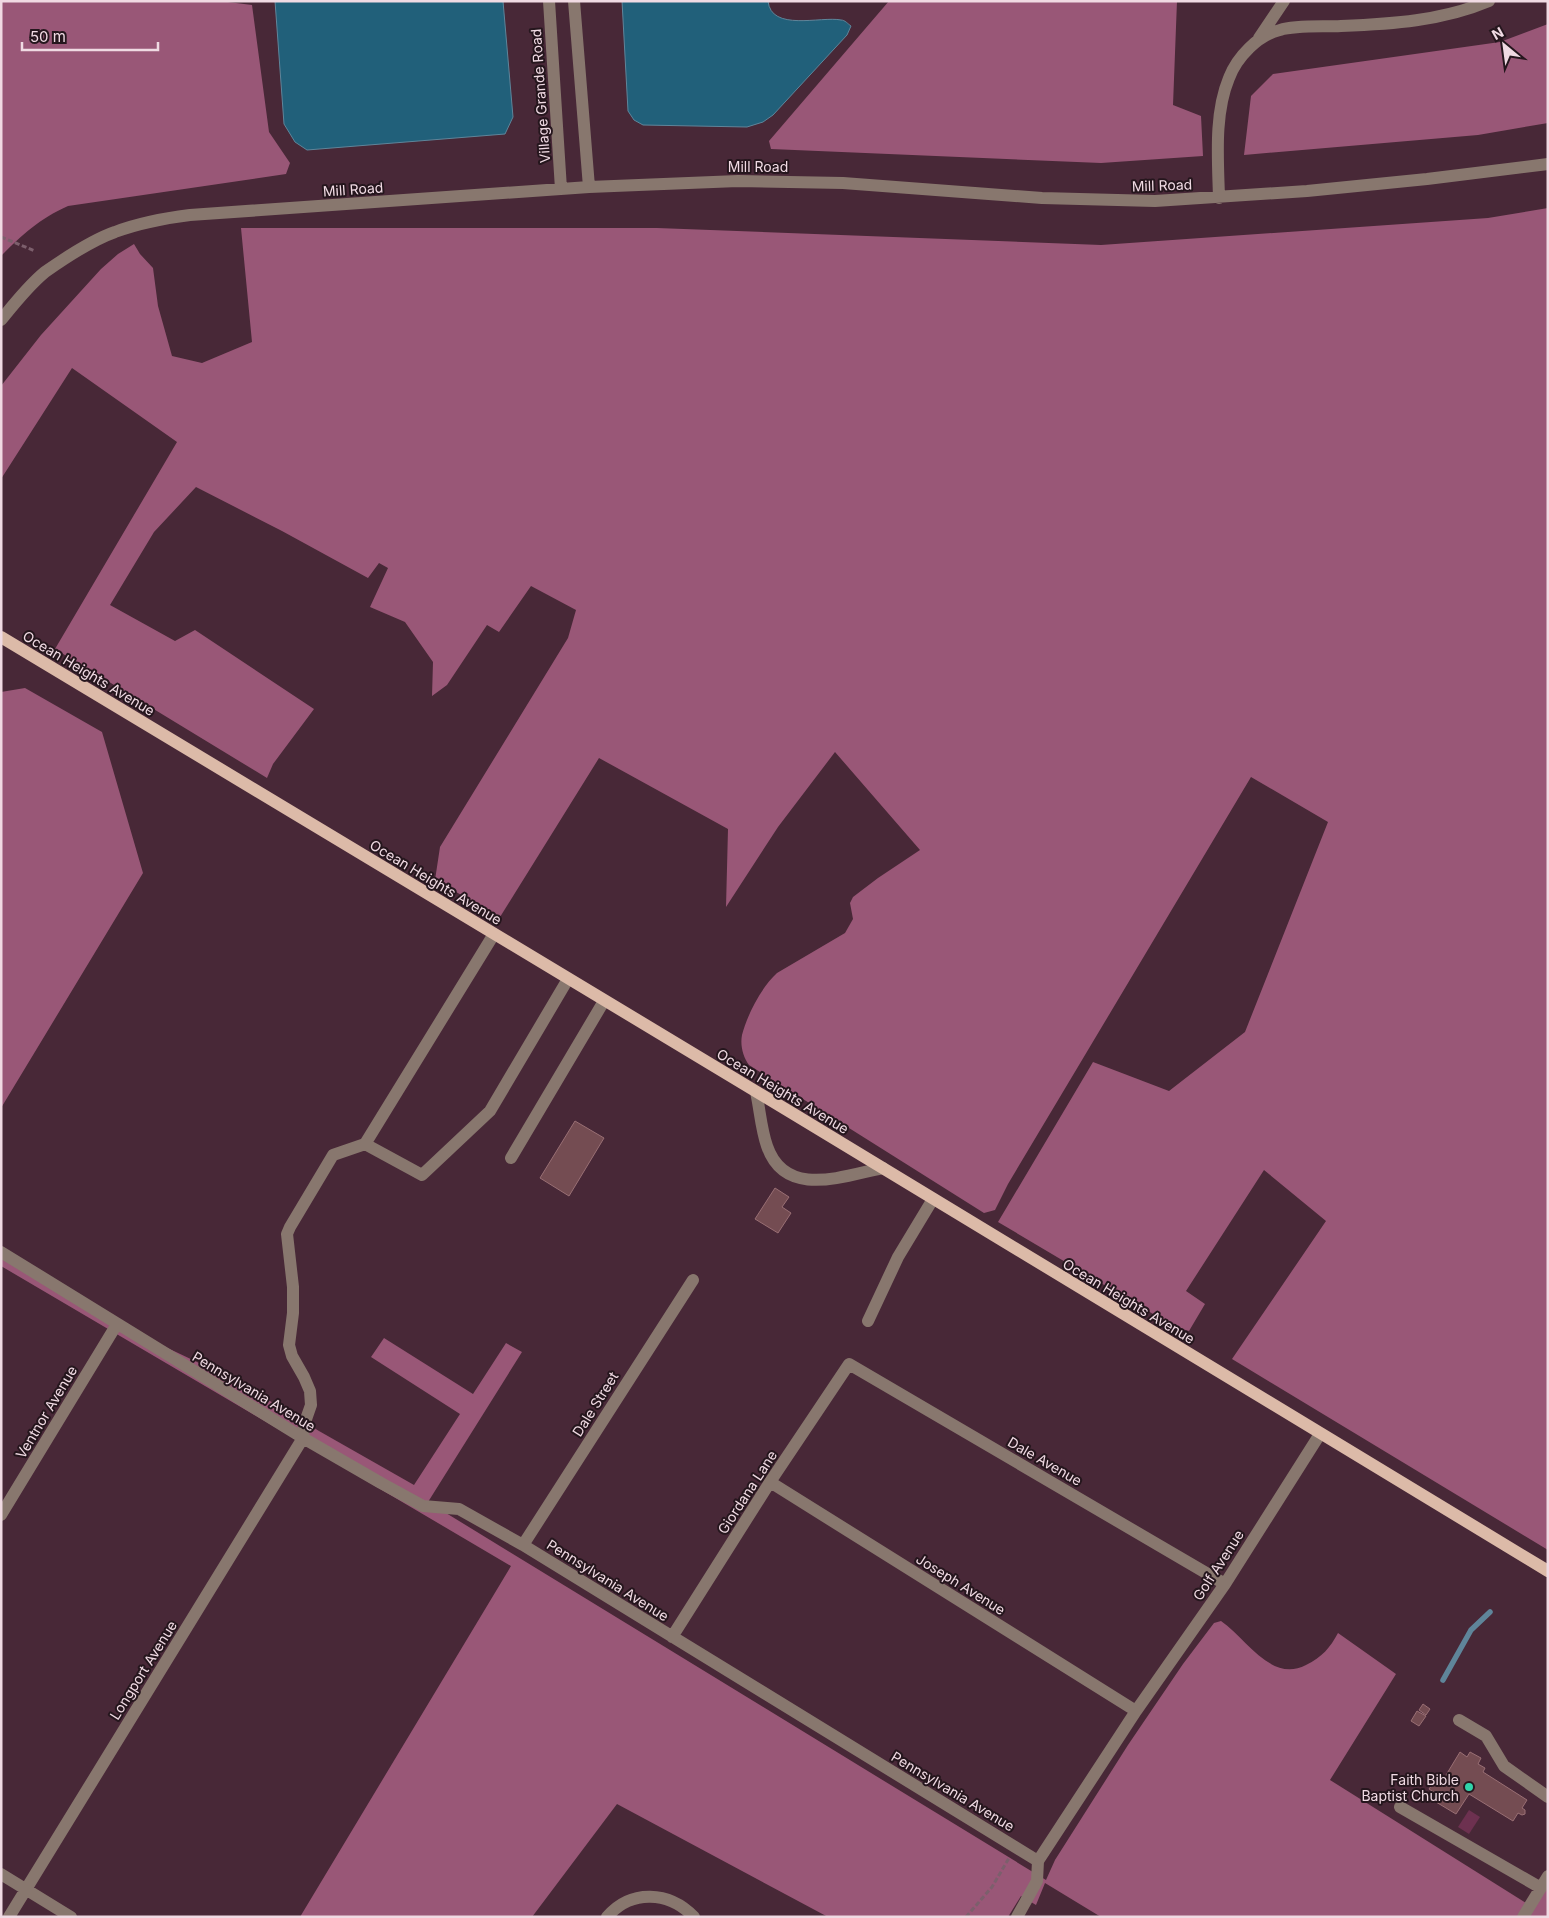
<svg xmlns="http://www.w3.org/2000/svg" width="1549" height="1918" font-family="Inter,sans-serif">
	<rect width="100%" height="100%" fill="#482837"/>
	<path fill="#6d3150" d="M1469,1810L1480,1817L1469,1834L1458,1827Z"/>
	<path fill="#995777" d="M1,1H220L252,5L269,132L290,163L286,174L68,206C39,219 23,234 1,256Z
		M889,1H1177L1173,105L1201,116L1203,156L1101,163L771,149L769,141Z
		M1548,24V123L1478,135L1244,155L1251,96L1273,74L1500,42Z
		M1548,208V1550L1232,1359L1326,1221L1264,1170L1186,1291L1205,1304L1189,1331L1175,1327L998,1222L1093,1062L1169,1091L1245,1032L1328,822L1251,777L1008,1184L995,1210L984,1213L749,1065C743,1057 740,1045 742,1035C748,1013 761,988 777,973L845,933L853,919L850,903L853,897L878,878L920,850L835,752L778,827L726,907L728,829L599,758L500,917L435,880L440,847L568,638L576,610L531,586L499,632L487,625L447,685L432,696L433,662L405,622L370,607L388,568L379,563L368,578L282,531L196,487L154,532L110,605L175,641L195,630L314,709L273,764L267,778L55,649L177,442L72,368L1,479V386L41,335L101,269L118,254L134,244L140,254L153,268L158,306L172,356L202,363L252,342L241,228H657L1101,245L1488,218Z
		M25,688L102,732L143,873L1,1108V692Z
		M1,1249L117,1324L237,1381L319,1431L414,1485L460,1414L371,1357L384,1338L473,1394L506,1343L522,1352L428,1502L1046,1880L1055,1860L1128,1745L1183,1664L1214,1623L1221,1621C1247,1639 1271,1683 1306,1665C1322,1657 1330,1648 1338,1633L1396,1674L1330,1780L1529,1905L1548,1878V1917H1101L1045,1883L1036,1905L1021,1896L1008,1917H828L617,1804L532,1917H300L511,1566L1,1266Z"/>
	<path fill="#21607a" stroke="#5f859a" d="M275,1H503L513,117L505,134L307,150L295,142L284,124Z
		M622,1H768C771,32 821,16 841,20C845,20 848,24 851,26L847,35L773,115L763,122L747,127L643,125L634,120L628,111Z"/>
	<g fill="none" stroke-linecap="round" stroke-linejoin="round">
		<path stroke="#5f859a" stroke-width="5.5" d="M1443,1680L1471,1630L1490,1612"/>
	</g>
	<path fill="#744c52" stroke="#996f74" d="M575,1121L604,1138L569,1196L540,1178Z
		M775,1188L789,1197L782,1207L791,1213L778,1233L755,1219Z
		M1423,1704L1430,1709L1426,1715L1419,1710Z
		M1417,1711L1426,1716L1419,1726L1411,1721Z
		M1460,1752L1467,1757L1470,1752L1481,1758L1478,1764L1485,1768L1483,1772L1527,1800L1522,1808L1525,1810V1814L1522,1815L1518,1813L1513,1821L1469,1794L1456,1814L1431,1799L1435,1793L1429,1789L1434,1782L1440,1785Z"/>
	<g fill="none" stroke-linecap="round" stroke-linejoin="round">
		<path stroke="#7c5f6c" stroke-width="3" stroke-dasharray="5 2.5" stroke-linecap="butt" d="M1,237L35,251
			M966,1917L992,1887L1009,1858"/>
		<path stroke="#88776e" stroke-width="12" d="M549,1L561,189
			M574,1L589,187
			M1259,38L1284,1
			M1219,198C1218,159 1214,114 1229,78C1237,57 1258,35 1280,30C1296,25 1323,27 1341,26C1391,24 1442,21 1489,1
			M1,320C14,304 28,286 45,272C65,258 92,240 115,232C139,223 166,218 190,215L589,187L738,181L843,183L1042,198L1155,201L1307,191L1427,179L1548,164
			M494,934L365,1144L422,1175L490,1111L568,979
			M756,1092C760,1110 761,1129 767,1146C785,1199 843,1176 883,1168
			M511,1158L604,1001
			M1,1252L303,1438L381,1483L423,1506L459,1509L523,1545L1038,1861
			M868,1321L898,1257L933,1199
			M770,1482L1136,1711
			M1,1515L117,1324
			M523,1545L693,1280
			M672,1637L770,1482L849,1364L1225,1584
			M1459,1720L1486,1736L1504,1766L1548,1797
			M1400,1807L1541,1888
			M1,1874L71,1917
			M9,1917L303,1438L304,1425L311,1405L310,1391L304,1377L292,1356L289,1345L293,1313V1287L287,1234L290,1227L333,1155L365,1144
			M607,1917C631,1889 669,1891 694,1917
			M1017,1917L1037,1881L1038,1861L1136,1711L1225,1584L1320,1434
			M1523,1917L1548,1876"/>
		<path stroke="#dcbaa8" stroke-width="12" d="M1,637L792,1113L1548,1571"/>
	</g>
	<circle fill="#30d4aa" stroke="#25161d" stroke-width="2" cx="1469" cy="1787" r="5"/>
	<g text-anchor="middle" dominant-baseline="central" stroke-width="4" stroke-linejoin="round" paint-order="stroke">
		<g font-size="14" fill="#f0dae3" stroke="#25161d">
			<text transform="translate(540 96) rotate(-94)">Village Grande Road</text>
			<text x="758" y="166">Mill Road</text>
			<text transform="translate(1162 185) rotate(-2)">Mill Road</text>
			<text transform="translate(353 189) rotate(-4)">Mill Road</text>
			<text transform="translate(89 673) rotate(31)">Ocean Heights Avenue</text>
			<text transform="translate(436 882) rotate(31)">Ocean Heights Avenue</text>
			<text transform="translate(783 1091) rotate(31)">Ocean Heights Avenue</text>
			<text transform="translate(1129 1301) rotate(31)">Ocean Heights Avenue</text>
			<text transform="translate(254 1391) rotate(31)">Pennsylvania Avenue</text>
			<text transform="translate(595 1404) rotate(-58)">Dale Street</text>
			<text transform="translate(46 1412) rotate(-59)">Ventnor Avenue</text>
			<text transform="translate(1045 1461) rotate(30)">Dale Avenue</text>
			<text transform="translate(747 1492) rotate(-57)">Giordana Lane</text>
			<text transform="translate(1218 1565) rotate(-57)">Golf Avenue</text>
			<text transform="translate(608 1580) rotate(32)">Pennsylvania Avenue</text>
			<text transform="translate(961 1584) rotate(32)">Joseph Avenue</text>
			<text transform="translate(143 1670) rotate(-58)">Longport Avenue</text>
			<text transform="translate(953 1791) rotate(31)">Pennsylvania Avenue</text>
		</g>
		<g font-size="14" fill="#f0dae3" stroke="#25161d" text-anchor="end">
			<text x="1459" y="1779">Faith Bible<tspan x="1459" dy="16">Baptist Church</tspan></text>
		</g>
	</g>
	<rect width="1549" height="1918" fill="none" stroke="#f0dae3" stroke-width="5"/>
	<g transform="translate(1504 45) rotate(331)" stroke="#25161d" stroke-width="4" paint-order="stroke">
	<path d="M0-4L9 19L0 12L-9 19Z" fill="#f0dae3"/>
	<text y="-8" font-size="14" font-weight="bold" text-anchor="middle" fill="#f0dae3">N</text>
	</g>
	<path d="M22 42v8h136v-8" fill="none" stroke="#f0dae3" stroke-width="2.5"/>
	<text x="30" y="42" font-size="15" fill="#f0dae3" stroke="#25161d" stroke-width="4" paint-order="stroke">50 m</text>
</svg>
